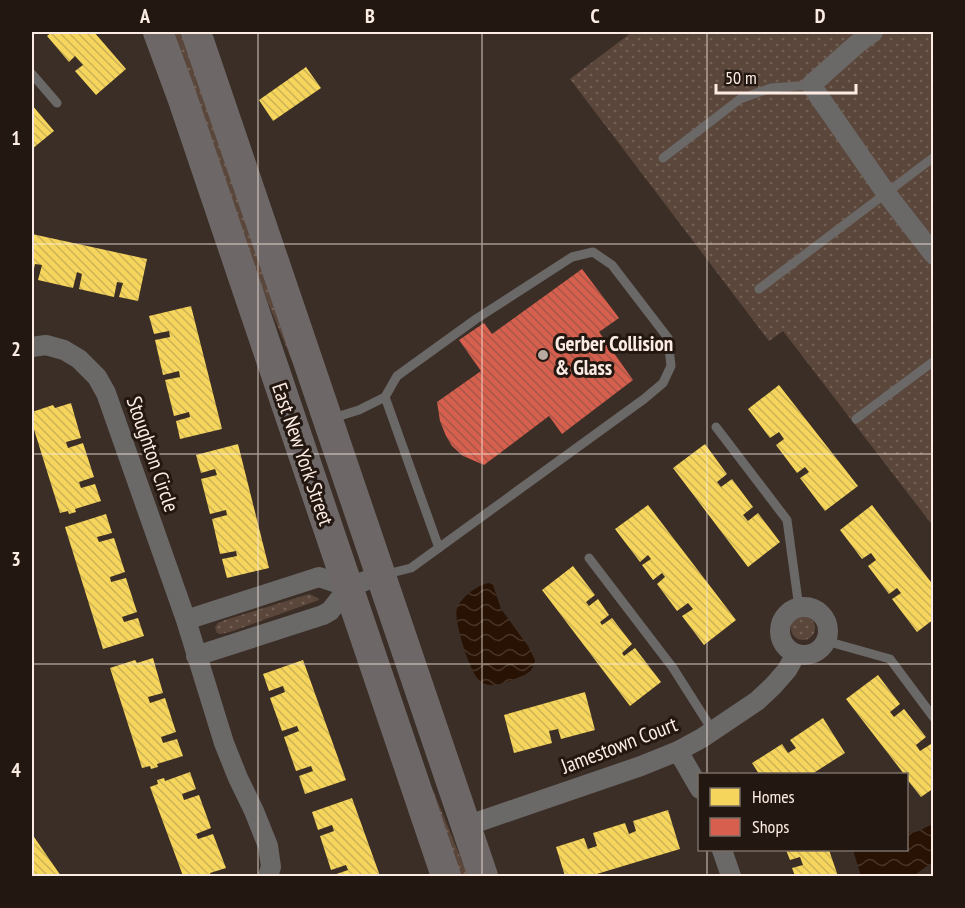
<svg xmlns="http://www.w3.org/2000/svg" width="965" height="908" font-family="'PT Sans Narrow',sans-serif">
	<defs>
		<pattern id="grass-dots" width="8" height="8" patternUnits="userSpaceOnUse" patternTransform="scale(1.5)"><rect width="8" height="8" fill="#5a463a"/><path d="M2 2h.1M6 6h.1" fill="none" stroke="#736156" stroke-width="1.8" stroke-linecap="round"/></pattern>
		<pattern id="water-waves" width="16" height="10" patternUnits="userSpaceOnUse" patternTransform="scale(1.5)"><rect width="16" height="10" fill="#281204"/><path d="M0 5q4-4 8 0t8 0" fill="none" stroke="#483528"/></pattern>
		<pattern id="homes-back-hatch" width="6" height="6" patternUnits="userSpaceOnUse" patternTransform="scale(1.5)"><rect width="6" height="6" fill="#f6d55c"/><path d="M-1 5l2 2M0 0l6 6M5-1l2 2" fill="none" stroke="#ccb256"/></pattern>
		<pattern id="shops-back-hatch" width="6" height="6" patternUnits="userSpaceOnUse" patternTransform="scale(1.5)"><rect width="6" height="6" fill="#d6604d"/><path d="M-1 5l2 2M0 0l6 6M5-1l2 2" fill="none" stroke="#a6574a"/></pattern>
	</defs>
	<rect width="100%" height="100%" fill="#3b2e26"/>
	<path fill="url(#grass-dots)" d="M170,32H183L296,359L292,361L240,235Z
		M632,32H933V526L783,331L769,341L570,79Z
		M309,594L318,598L319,600L230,632L220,634L217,633L215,627L218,623L225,620Z
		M791 628a12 12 0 1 1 24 0a12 12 0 1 1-24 0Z
		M433,790L468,876H458L429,791Z"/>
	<path fill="url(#water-waves)" d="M489,583L493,585L501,609L528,646L535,660C533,672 527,674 517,678C509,681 499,686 490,685C486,685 481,682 478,679C469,669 453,620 457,608C462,597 477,585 489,583Z
		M933,824V862L913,876H861L853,850H906L907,833L916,832Z"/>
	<path fill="url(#homes-back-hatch)" d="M52,32H94L126,69L96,95L75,71L83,65L75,56L69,62L47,36Z
		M306,67L321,88L273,121L259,100Z
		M32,105L54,131L32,149Z
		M32,234L147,259L138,301L119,297L123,283L117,282L114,297L79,289L82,274L77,272L73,288L38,280L42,265L35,264L32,277Z
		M191,306L222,429L180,439L176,421L190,417L189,412L174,416L165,380L180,377L179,371L163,375L155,340L170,337L169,331L154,334L149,316Z
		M779,385L858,486L825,511L800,478L809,472L805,467L797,473L776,445L784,439L779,432L770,438L748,409Z
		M71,403L81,438L66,442L68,448L83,443L94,477L79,482L81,488L95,484L101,501L75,509L76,512L69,514L68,511L60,513L32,423V412L53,405L55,408Z
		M238,444L269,568L227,578L222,559L237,556L236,551L220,554L212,519L227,515L226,510L210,514L201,479L217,475L215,469L201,473L196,455Z
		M705,444L727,474L717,482L721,487L732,479L753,507L743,515L748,521L758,513L780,542L748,567L673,468Z
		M648,505L736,620L704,645L682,616L693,609L688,603L677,611L657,584L665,577L662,573L653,580L642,565L651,559L648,555L640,562L615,529Z
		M872,505L934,586V619L917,632L892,599L901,593L897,588L889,594L868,566L876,560L871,553L862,559L840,530Z
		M106,514L112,533L97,537L99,542L114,538L125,572L110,577L111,582L126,578L137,612L122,617L124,622L138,618L144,636L103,649L65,527Z
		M573,566L595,595L586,602L589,606L598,599L609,615L600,622L602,625L612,618L632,644L622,653L624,656L635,648L661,682L630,706L542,590Z
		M153,658L163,693L148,697L150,703L165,698L176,732L161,737L163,743L177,739L183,756L157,764L158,767L151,769L150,766L142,768L110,668L135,660L137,663Z
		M303,660L346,780L305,794L299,776L313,771L311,766L296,771L284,737L299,731L297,726L282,731L270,698L285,692L283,686L269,691L263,674Z
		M878,675L900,704L890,712L894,717L904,709L926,737L916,745L920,751L931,744L934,747V788L921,797L906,778V774H904L846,699Z
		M585,692L595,730L561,739L558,729L549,731L552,743L514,753L504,715Z
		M823,718L845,753L812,774H759L752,763L782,744L788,753L796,748L790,740Z
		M190,772L196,789L182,794L184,800L199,795L211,828L196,834L198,839L213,834L226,868L210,873L211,876H183L150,787L158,784L157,780L164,778L165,781Z
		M352,798L380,876H331L348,870L346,865L331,870L320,836L334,831L332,825L318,830L312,812Z
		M668,810L680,849L590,876H565L556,847L584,838L588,849L597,846L593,833L625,823L629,834L636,831L633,821Z
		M32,834L61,876H32Z
		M786,850H829L838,876H795L792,868L803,865L800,857L790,860Z"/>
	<path fill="url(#shops-back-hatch)" d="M582,269L619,318L599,332L633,380L562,434L549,416L484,465L463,456L452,446L446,436L440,421L437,402L481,371L459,340L484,323L492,334Z"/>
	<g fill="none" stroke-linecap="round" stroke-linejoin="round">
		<path stroke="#6b6868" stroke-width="9" d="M32,74L57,103
			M663,158L740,99L771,88L811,85
			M759,289L934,157
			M330,419L359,410L385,397L439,548
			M856,419L934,361
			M716,427L787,520L799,608
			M589,558L673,668L713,731
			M383,575L411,568L644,399L663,383L671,366L668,338L612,265L593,252L572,257L476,319L397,376L385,397
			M826,641L890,659L934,718"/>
		<path stroke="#6b6868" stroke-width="20" d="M873,32L857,44L811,85L886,193L934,255
			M32,347L46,345L64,350L79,359L97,377L106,393L186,620L224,743L238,778L254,811L268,846L271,867L268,876
			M780 631a24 24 0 1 1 48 0a24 24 0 1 1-48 0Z
			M186,620L319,577L349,587
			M196,656L323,615L330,611L349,587L381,575
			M678,751L700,789
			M466,826L641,766L678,751L702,738L757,701L773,686L787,670L796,654
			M722,850L731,876"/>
		<path stroke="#6d6867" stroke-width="30" d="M158,32L182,97L446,876
			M196,32L483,876"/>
	</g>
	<path fill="none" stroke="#fdece3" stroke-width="1.5" stroke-opacity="0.55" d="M258,32V876M482,32V876M707,32V774M32,244H934M32,454H934M32,664H934M707,850V876"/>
	<circle fill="#b9aaa1" stroke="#231811" stroke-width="2" cx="543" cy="355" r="6"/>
	<g text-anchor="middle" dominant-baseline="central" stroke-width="6" stroke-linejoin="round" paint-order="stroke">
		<g font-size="21" font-weight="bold" fill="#fdece3" stroke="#231811" text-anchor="start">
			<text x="555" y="343">Gerber Collision<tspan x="555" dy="24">&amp; Glass</tspan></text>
		</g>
		<g font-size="21" fill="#fdece3" stroke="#231811">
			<text transform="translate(153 454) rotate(71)">Stoughton Circle</text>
			<text transform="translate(303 454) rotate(71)">East New York Street</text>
			<text transform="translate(619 745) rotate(-21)">Jamestown Court</text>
		</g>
	</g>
	<rect width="965" height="908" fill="none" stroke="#231811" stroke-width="66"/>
	<rect x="698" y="773" width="210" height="78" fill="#231811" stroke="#7a6d65" stroke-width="1.5"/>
	<rect x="710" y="788" width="30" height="18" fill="#f6d55c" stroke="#7a6d65" stroke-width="1.5"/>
	<text x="752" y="803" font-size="18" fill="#fdece3">Homes</text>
	<rect x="710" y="818" width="30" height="18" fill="#d6604d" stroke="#7a6d65" stroke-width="1.5"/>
	<text x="752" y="833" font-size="18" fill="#fdece3">Shops</text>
	<path d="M716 84v9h140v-9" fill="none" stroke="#fdece3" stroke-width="3"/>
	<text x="725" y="84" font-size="18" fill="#fdece3" stroke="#231811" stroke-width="4.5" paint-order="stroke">50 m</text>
	<rect x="33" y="33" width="899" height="842" fill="none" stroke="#fdece3" stroke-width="2"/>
	<g font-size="20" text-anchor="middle" font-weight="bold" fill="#fdece3">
		<text x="145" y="23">A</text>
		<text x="370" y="23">B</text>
		<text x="595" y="23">C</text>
		<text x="820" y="23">D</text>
		<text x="16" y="145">1</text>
		<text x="16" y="356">2</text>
		<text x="16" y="566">3</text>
		<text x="16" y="777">4</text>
	</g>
</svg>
